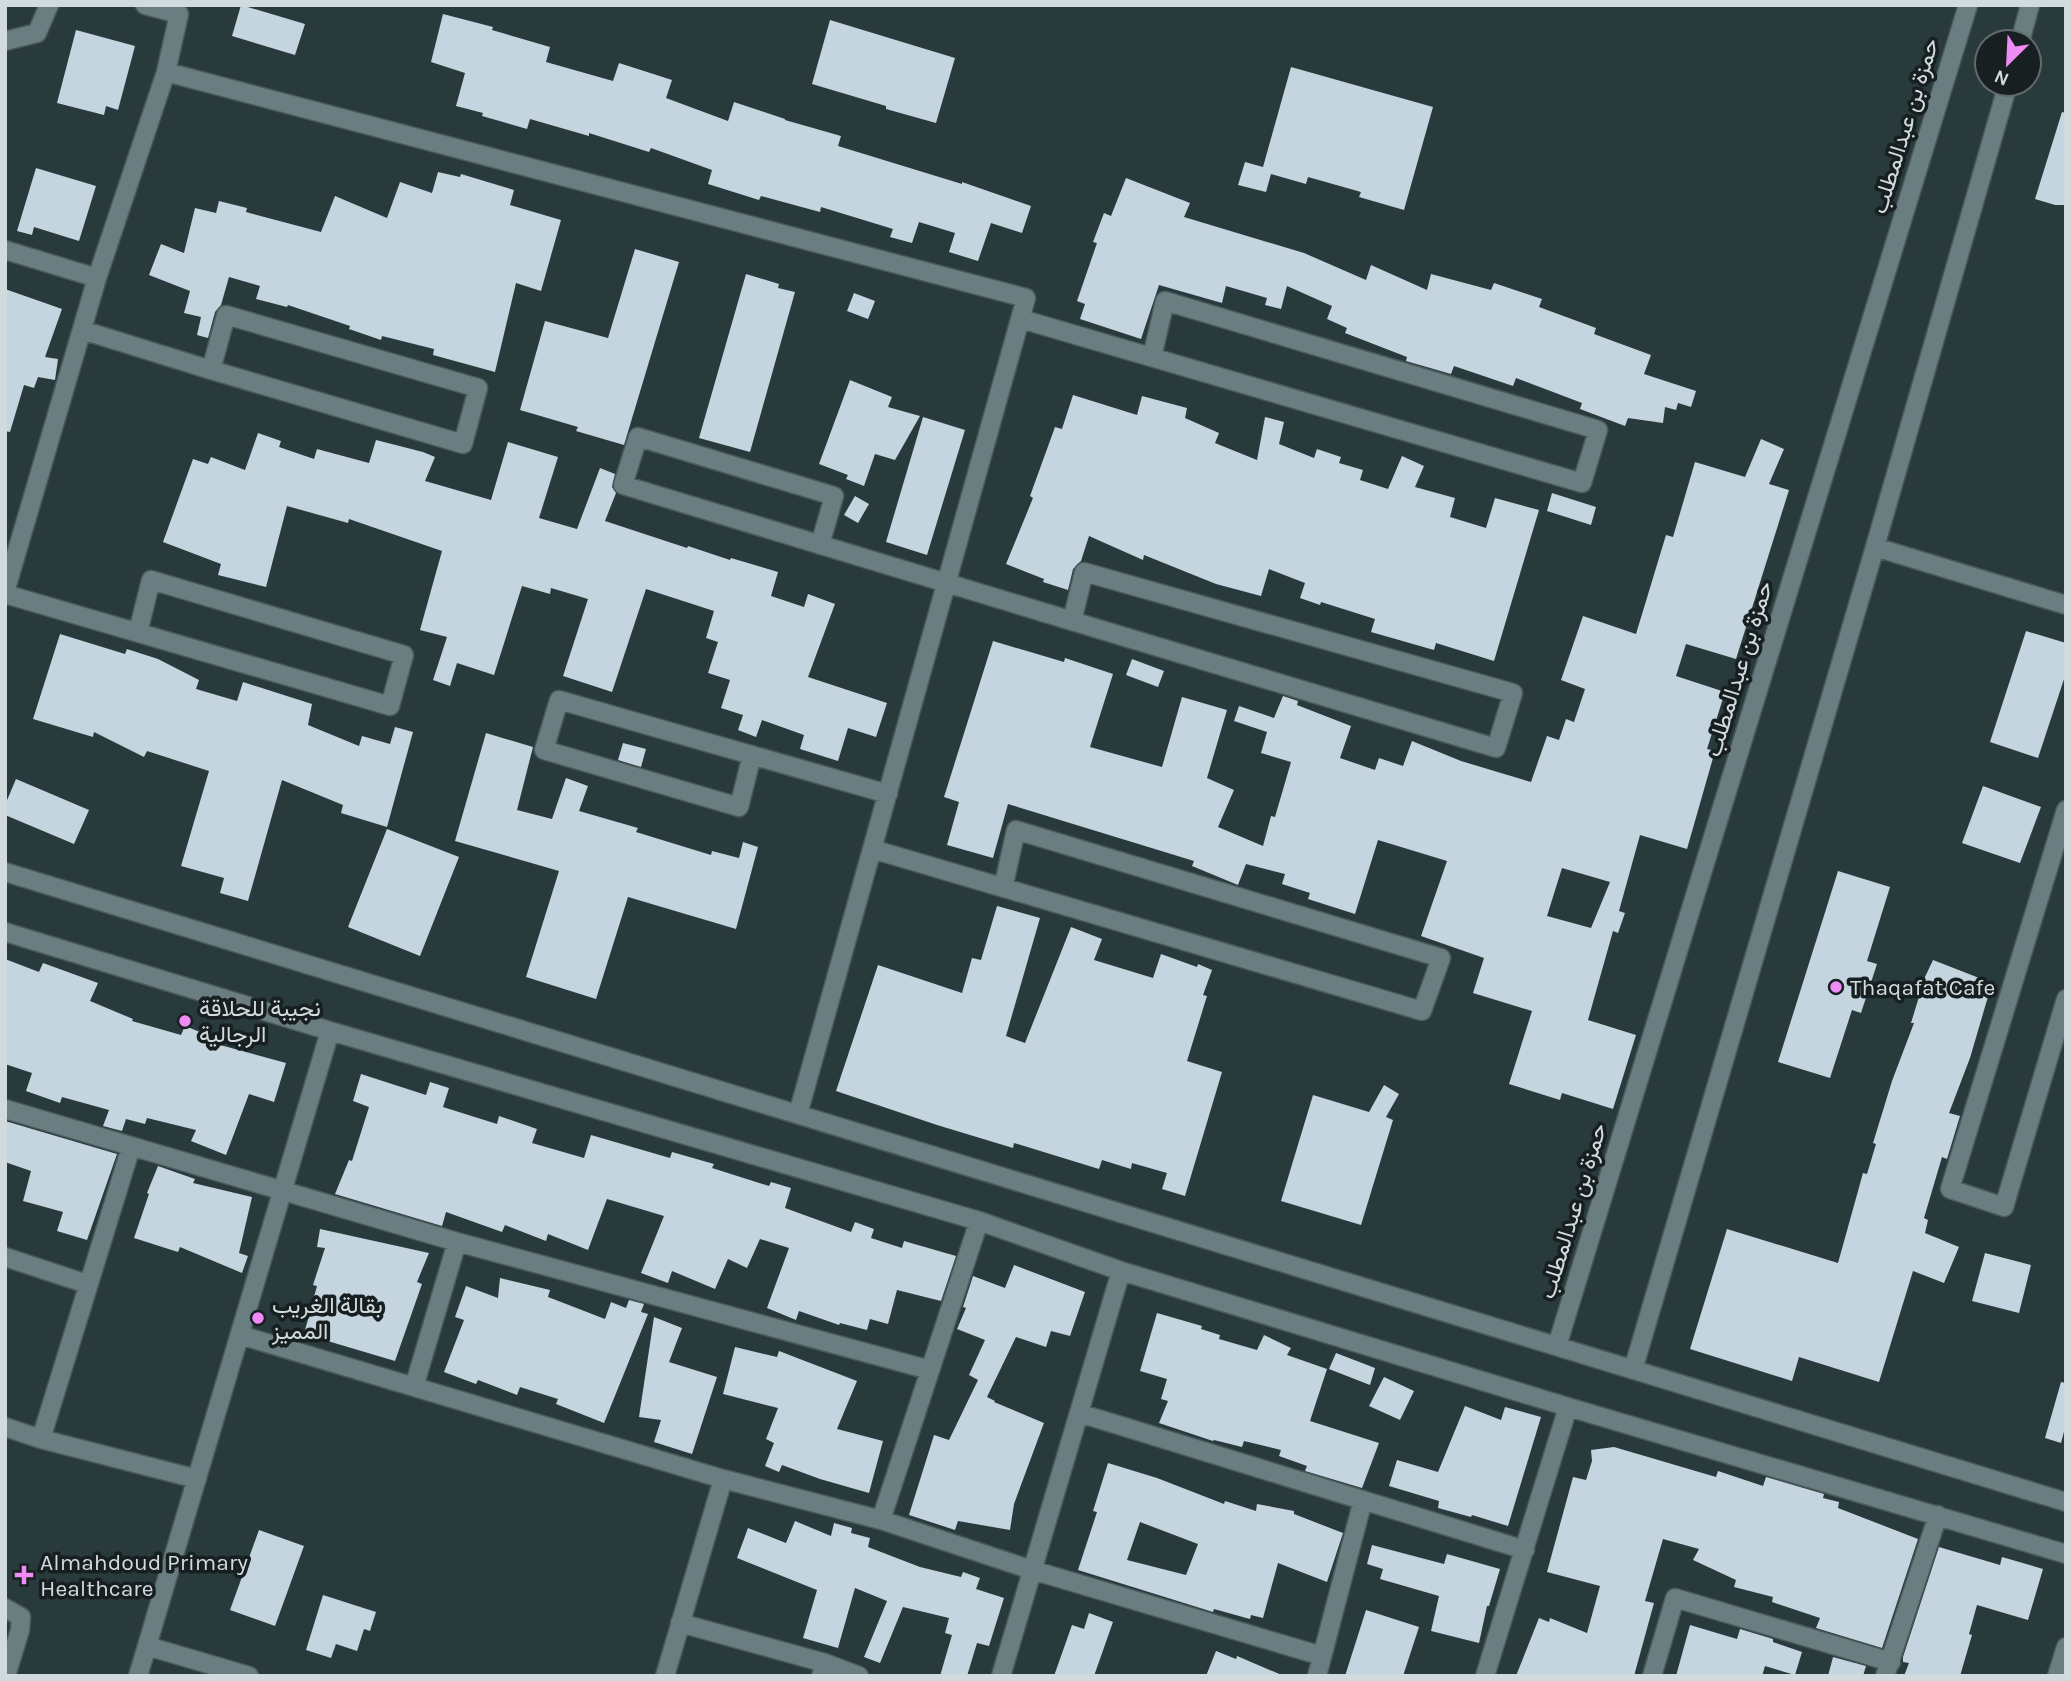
<svg xmlns="http://www.w3.org/2000/svg" width="2071" height="1681" font-family="Karla,Vazirmatn,sans-serif">
	<rect width="100%" height="100%" fill="#293a3d"/>
	<path fill="#c4d5df" fill-rule="evenodd" d="M241,5L305,24L295,55L232,36Z
		M443,14L493,27L492,30L550,47L546,62L613,81L619,63L672,80L666,98L728,121L734,102L785,119V120L841,136L838,146L962,184V182L1031,206L1022,233L991,223L978,261L949,252L955,233L919,222L912,243L890,237L893,229L821,207L820,212L761,196L759,200L708,184L712,170L651,148L649,152L589,133V136L530,119L527,129L482,116L483,113L456,106L465,73L431,62Z
		M830,20L955,58L936,123L886,109V106L812,84Z
		M76,30L135,46L118,110L106,106L104,115L57,103Z
		M1291,67L1433,107L1404,210L1359,197L1361,192L1308,177L1306,184L1271,174L1266,192L1238,185L1245,162L1263,167Z
		M2062,112L2066,113V205H2055L2035,199Z
		M36,168L96,186L79,241L34,227L32,235L17,231Z
		M438,172L460,177L461,174L514,190L510,205L561,220L541,291L516,283L495,372L433,355L434,349L382,336L381,340L349,329L350,326L288,305L287,307L256,299L260,286L229,277L221,305L215,312L208,338L197,335L201,317L184,313L190,291L149,275L161,244L184,253L195,208L216,213L219,201L247,208L246,212L321,232L335,196L387,218L400,182L432,193Z
		M1126,178L1190,203L1184,217L1304,253L1366,280L1371,265L1427,290L1431,274L1491,290L1494,283L1542,299L1539,307L1596,328L1594,334L1651,355L1644,374L1696,391L1691,407L1678,403L1676,410L1665,407L1663,423L1628,418L1625,426L1580,409L1582,403L1516,378L1513,386L1454,366L1451,374L1406,361L1407,357L1345,333L1347,328L1327,319L1332,306L1287,286L1281,309L1265,305L1267,298L1226,286L1222,303L1159,285L1141,339L1080,319L1085,304L1077,301L1097,243L1093,242L1104,213L1111,216Z
		M635,249L679,262L624,445L576,431L578,427L520,410L545,321L608,338Z
		M746,274L779,284L778,288L795,292L750,452L699,438Z
		M5,289L62,309L45,357L58,359L55,380L38,377L34,388L24,385L10,432L5,431Z
		M854,293L875,301L868,319L847,311Z
		M850,380L892,397L888,407L920,416L895,460L875,454L864,486L846,479L848,475L819,464Z
		M1073,395L1137,415L1142,396L1187,408L1185,418L1219,433L1215,443L1257,460L1265,417L1284,422L1279,444L1314,458L1317,449L1341,457L1339,463L1363,470L1360,480L1388,489L1402,456L1424,466L1415,487L1455,498L1450,517L1486,528L1495,498L1539,510L1494,661L1436,643L1434,650L1371,632L1375,619L1321,602L1320,605L1300,598L1305,583L1269,569L1261,596L1216,584L1144,555L1143,560L1089,536L1081,561L1073,569L1068,590L1043,582L1044,579L1006,564L1033,498L1030,496L1055,427L1062,429Z
		M923,417L965,430L927,555L886,542Z
		M258,433L281,441L279,447L314,459L317,449L369,463L376,440L423,452L435,457L425,481L491,500L508,442L558,457L539,518L577,529L600,468L615,474L612,487L616,493L605,521L687,548L688,546L730,560L731,558L778,572L771,596L804,607L808,594L835,604L808,677L887,703L876,737L848,728L838,761L800,749L804,735L762,720L756,737L738,730L743,715L721,708L730,680L708,673L718,642L706,638L714,611L646,589L612,692L563,676L588,599L551,588L550,594L522,586L494,675L457,663L450,686L433,680L447,637L420,630L442,551L349,519L348,523L287,506L266,587L218,575L221,564L163,542L193,459L208,464L211,457L245,470Z
		M1761,439L1784,449L1769,484L1789,490L1736,659L1686,644L1676,676L1725,692L1707,749L1715,751L1687,849L1640,835L1619,911L1625,913L1618,933L1613,931L1588,1020L1636,1035L1613,1109L1562,1093L1560,1100L1509,1084L1532,1011L1473,993L1484,958L1421,936L1447,861L1378,840L1355,914L1308,899L1310,893L1282,884L1285,874L1246,864L1238,885L1192,866L1194,861L1008,804L993,858L947,845L959,802L944,797L993,641L1064,662L1065,658L1113,674L1090,747L1162,767L1182,697L1227,710L1207,778L1234,790L1218,827L1263,846L1271,816L1275,817L1291,762L1261,753L1267,732L1234,721L1239,706L1274,718L1283,696L1298,701L1297,705L1351,726L1340,758L1375,770L1379,758L1403,766L1412,741L1461,761L1531,782L1547,736L1559,740L1566,719L1574,722L1585,689L1561,680L1583,616L1636,634L1666,535L1673,537L1695,462L1745,477ZM1562,868L1610,882L1591,928L1547,916Z
		M1552,493L1596,507L1591,525L1547,511Z
		M855,496L869,504L858,523L844,515Z
		M2026,631L2066,643V673L2038,758L1990,742Z
		M60,634L125,654L127,649L158,659L199,680L196,689L237,701L243,682L312,704L308,725L359,746L362,736L390,744L395,727L413,732L387,827L341,813L343,805L282,780L248,901L220,893L224,878L181,866L209,771L147,751L144,757L94,732L93,737L33,719Z
		M1132,659L1164,671L1158,687L1126,675Z
		M486,733L533,747L517,810L552,819L566,778L588,786L579,811L638,828L636,832L711,855L712,851L739,858L743,842L758,847L736,929L628,897L596,999L526,977L559,871L455,841Z
		M623,743L646,749L641,767L618,760Z
		M16,779L89,810L74,844L5,815V805Z
		M1983,786L2041,807L2020,863L1962,843Z
		M387,829L459,857L420,956L348,927Z
		M1838,871L1890,887L1867,961L1877,964L1861,1013L1852,1010L1830,1078L1778,1062Z
		M997,906L1040,918L1006,1036L1025,1043L1071,927L1102,939L1094,960L1153,978L1161,954L1197,967L1198,964L1212,970L1203,995L1207,996L1187,1061L1222,1072L1185,1196L1162,1189L1167,1173L1132,1163L1131,1169L1102,1160L1099,1169L1014,1143L1013,1148L937,1125L836,1091L878,965L962,993L972,958L981,960Z
		M5,959L39,972L43,963L98,983L90,1001L133,1019L132,1021L181,1035L185,1026L215,1038L213,1043L286,1063L274,1102L249,1094L226,1155L191,1141L196,1130L147,1118L145,1124L126,1119L122,1131L103,1126L109,1110L62,1097L60,1103L26,1091L32,1073L5,1064Z
		M1933,960L1992,983L1970,1058L1949,1113L1960,1116L1947,1159L1942,1157L1924,1218L1928,1220L1925,1233L1959,1247L1944,1283L1913,1271L1879,1382L1799,1357L1792,1381L1690,1349L1727,1229L1838,1263L1863,1173L1867,1174L1876,1144L1873,1143L1892,1081L1914,1023H1911L1925,977Z
		M361,1074L426,1095L430,1082L449,1088L443,1107L497,1124L499,1116L537,1129L532,1143L584,1158L591,1135L670,1158L672,1152L714,1164L712,1168L769,1186L771,1182L791,1188L785,1208L851,1232L855,1222L874,1229L871,1238L902,1248L904,1241L956,1256L941,1301L897,1290L888,1324L870,1319L867,1330L840,1323L839,1325L799,1311L796,1320L767,1308L789,1248L760,1239L747,1268L728,1259L715,1289L672,1271L668,1283L641,1273L664,1216L607,1199L588,1250L548,1234L546,1241L505,1225L502,1232L446,1212L442,1226L335,1194L349,1160L352,1161L369,1107L353,1101Z
		M1384,1085L1399,1094L1386,1117L1393,1120L1361,1225L1281,1201L1313,1095L1369,1112Z
		M5,1121L117,1154L87,1240L57,1231L63,1212L23,1201L31,1171L5,1162Z
		M158,1166L195,1179L193,1183L252,1197L239,1253L248,1256L242,1273L180,1247L178,1252L134,1238L149,1194L147,1193Z
		M320,1229L429,1253L417,1282L422,1284L395,1361L304,1334L317,1286L313,1285L325,1248L317,1247Z
		M1985,1253L2031,1265L2019,1313L1972,1301Z
		M1014,1265L1085,1292L1070,1336L1051,1331L1046,1347L1016,1337L987,1397L995,1401L994,1402L1044,1423L1014,1504L1010,1530L958,1521L955,1530L909,1515L934,1435L949,1440L978,1380L969,1375L985,1340L957,1329L966,1308L963,1307L973,1276L1005,1288Z
		M500,1278L550,1290L548,1297L605,1319L611,1302L626,1308L629,1300L644,1304L641,1312L648,1314L604,1423L556,1404L558,1399L520,1387L517,1395L478,1380L476,1384L444,1372L464,1320L455,1317L466,1286L498,1298Z
		M1157,1313L1202,1326L1201,1329L1220,1335L1219,1339L1257,1350L1264,1335L1291,1348L1287,1355L1327,1369L1310,1421L1379,1443L1362,1488L1305,1471L1307,1466L1279,1456L1281,1450L1244,1441L1242,1447L1214,1440L1213,1441L1159,1423L1168,1401L1161,1399L1167,1379L1140,1371Z
		M654,1317L682,1328L669,1362L717,1377L692,1454L654,1442L661,1420L639,1417Z
		M735,1347L777,1357L779,1351L857,1381L837,1429L883,1441L869,1493L820,1479L782,1465L779,1472L765,1466L774,1443L766,1439L778,1408L723,1394Z
		M1336,1353L1375,1368L1370,1385L1329,1369Z
		M1384,1377L1414,1391L1400,1420L1369,1406Z
		M2061,1382L2066,1383V1424L2061,1443L2045,1438Z
		M1465,1406L1501,1420L1505,1407L1541,1417L1508,1526L1472,1515L1471,1517L1438,1508L1439,1501L1389,1486L1397,1460L1438,1472Z
		M1614,1447L1716,1477L1718,1471L1763,1486L1766,1477L1824,1494L1823,1498L1839,1502L1838,1508L1918,1539L1882,1648L1816,1628L1820,1618L1772,1602L1773,1597L1734,1587L1736,1580L1693,1560L1699,1549L1663,1539L1645,1601L1654,1603L1634,1676H1516L1539,1618L1549,1622L1550,1618L1587,1633L1600,1586L1547,1572L1573,1477L1586,1480L1592,1461L1591,1450Z
		M1108,1463L1157,1478L1224,1504L1225,1501L1256,1511L1257,1504L1294,1511V1514L1343,1533L1327,1582L1278,1563L1263,1618L1251,1615L1250,1619L1214,1609L1213,1612L1078,1570L1097,1512L1093,1511ZM1140,1522L1198,1544L1186,1575L1127,1560Z
		M795,1521L831,1536L834,1523L852,1528L851,1533L870,1538L868,1547L920,1567L961,1577L963,1572L980,1578L976,1589L1004,1598L989,1646L977,1643L967,1676H940L952,1635L945,1633L949,1618L903,1607L880,1663L864,1657L887,1601L855,1588L838,1648L803,1638L817,1590L737,1558L748,1528L786,1543Z
		M259,1530L304,1546L275,1626L230,1610Z
		M1372,1545L1444,1564L1447,1554L1500,1569L1489,1606H1487L1479,1643L1431,1631L1439,1596L1380,1579L1383,1569L1367,1564Z
		M1939,1547L2000,1565L2002,1557L2043,1569L2028,1620L1977,1605L1969,1634L1972,1635L1960,1676H1904L1909,1663L1903,1662V1657Z
		M323,1595L376,1612L370,1631L364,1629L357,1651L336,1644L331,1658L306,1650Z
		M1366,1610L1419,1627L1403,1676H1345Z
		M1089,1613L1113,1622L1094,1676H1054L1072,1625L1084,1629Z
		M1690,1625L1737,1639L1740,1629L1773,1639V1642L1802,1652L1795,1675L1765,1666L1762,1676H1676Z
		M1216,1651L1236,1659L1237,1656L1284,1676H1206Z
		M1833,1657L1866,1666L1863,1676H1828Z"/>
	<g fill="none" stroke-linecap="round" stroke-linejoin="round">
		<defs>
			<path id="minor" d="M145,5L179,14L166,72
				M5,41L37,33L49,5
				M2020,42L2030,5
				M5,250L97,278
				M1021,319L1582,483L1598,430L1165,301L1152,357
				M82,330L211,370L463,444L478,388L226,315L211,370
				M820,545L834,496L638,437L623,485C913,574 1205,661 1496,748L1513,693L1084,572L1072,621
				M1875,547L2066,605
				M5,592L97,278L166,72L1026,298L798,1114
				M5,594L390,706L404,655L151,580L138,632
				M752,755L739,807L544,750L559,700L888,794
				M2066,810L1950,1189L2004,1207L2066,999
				M872,849L1422,1011L1441,958L1016,830L1003,888
				M5,872L2066,1502
				M5,932L330,1031L979,1221L1121,1271L1568,1407L2066,1554
				M5,1109L457,1242L930,1370
				M5,1257L87,1284
				M240,1335L723,1479L881,1520L1032,1570L1322,1656
				M1557,1346L1968,5
				M1633,1370L1875,547L2008,84
				M414,1387L457,1242
				M1079,1413L1525,1550
				M5,1427L41,1439L197,1479
				M41,1439L131,1147
				M881,1520L979,1221
				M5,1608L21,1617L20,1630L6,1676
				M680,1623L825,1663L821,1676
				M147,1646L249,1676
				M825,1663L859,1676
				M138,1676L330,1031
				M665,1676L723,1479
				M1001,1676L1121,1271
				M1317,1676L1363,1500
				M1485,1676L1568,1407
				M1652,1676L1675,1598L1891,1662
				M1885,1676L1938,1515
				M2057,1676L2066,1647"/>
		</defs>
		<use href="#minor" stroke="#4a595c" stroke-width="21"/>
		<use href="#minor" stroke="#6a7d81" stroke-width="18"/>
	</g>
	<g fill="#ef8bf7" stroke="#181f21" stroke-width="2.5">
		<circle cx="1836" cy="987" r="7"/>
		<circle cx="185" cy="1021" r="7"/>
		<circle cx="258" cy="1318" r="7"/>
		<path d="M20.5 1564.5h7v7h7v7h-7v7h-7v-7h-7v-7h7z"/>
	</g>
	<g text-anchor="middle" dominant-baseline="central" stroke-width="7" stroke-linejoin="round" paint-order="stroke">
		<g font-size="23" fill="#d1dbdd" stroke="#181f21">
			<text transform="translate(1905 126) rotate(-73)">حمزة بن عبدالمطلب</text>
			<text transform="translate(1739 669) rotate(-73)">حمزة بن عبدالمطلب</text>
			<text transform="translate(1573 1211) rotate(-73)">حمزة بن عبدالمطلب</text>
		</g>
		<g font-size="23" fill="#d1dbdd" stroke="#181f21" text-anchor="start">
			<text x="1850" y="987">Thaqafat Cafe</text>
			<text x="199" y="1008">نجيبة للحلاقة<tspan x="199" dy="26">الرجالية</tspan></text>
			<text x="272" y="1305">بقالة الغريب<tspan x="272" dy="26">المميز</tspan></text>
			<text x="40" y="1562">Almahdoud Primary<tspan x="40" dy="26">Healthcare</tspan></text>
		</g>
	</g>
	<rect width="2071" height="1681" fill="none" stroke="#d1dbdd" stroke-width="14"/>
	<g transform="translate(2008 63) rotate(204)"><circle r="33" fill="#181f21" stroke="#626a6c" stroke-width="2"/>
	<path d="M0-5L12 26L0 18L-12 26Z" fill="#ef8bf7"/>
	<text y="-10" font-size="19" font-weight="bold" text-anchor="middle" fill="#d1dbdd">N</text>
	</g>
</svg>
